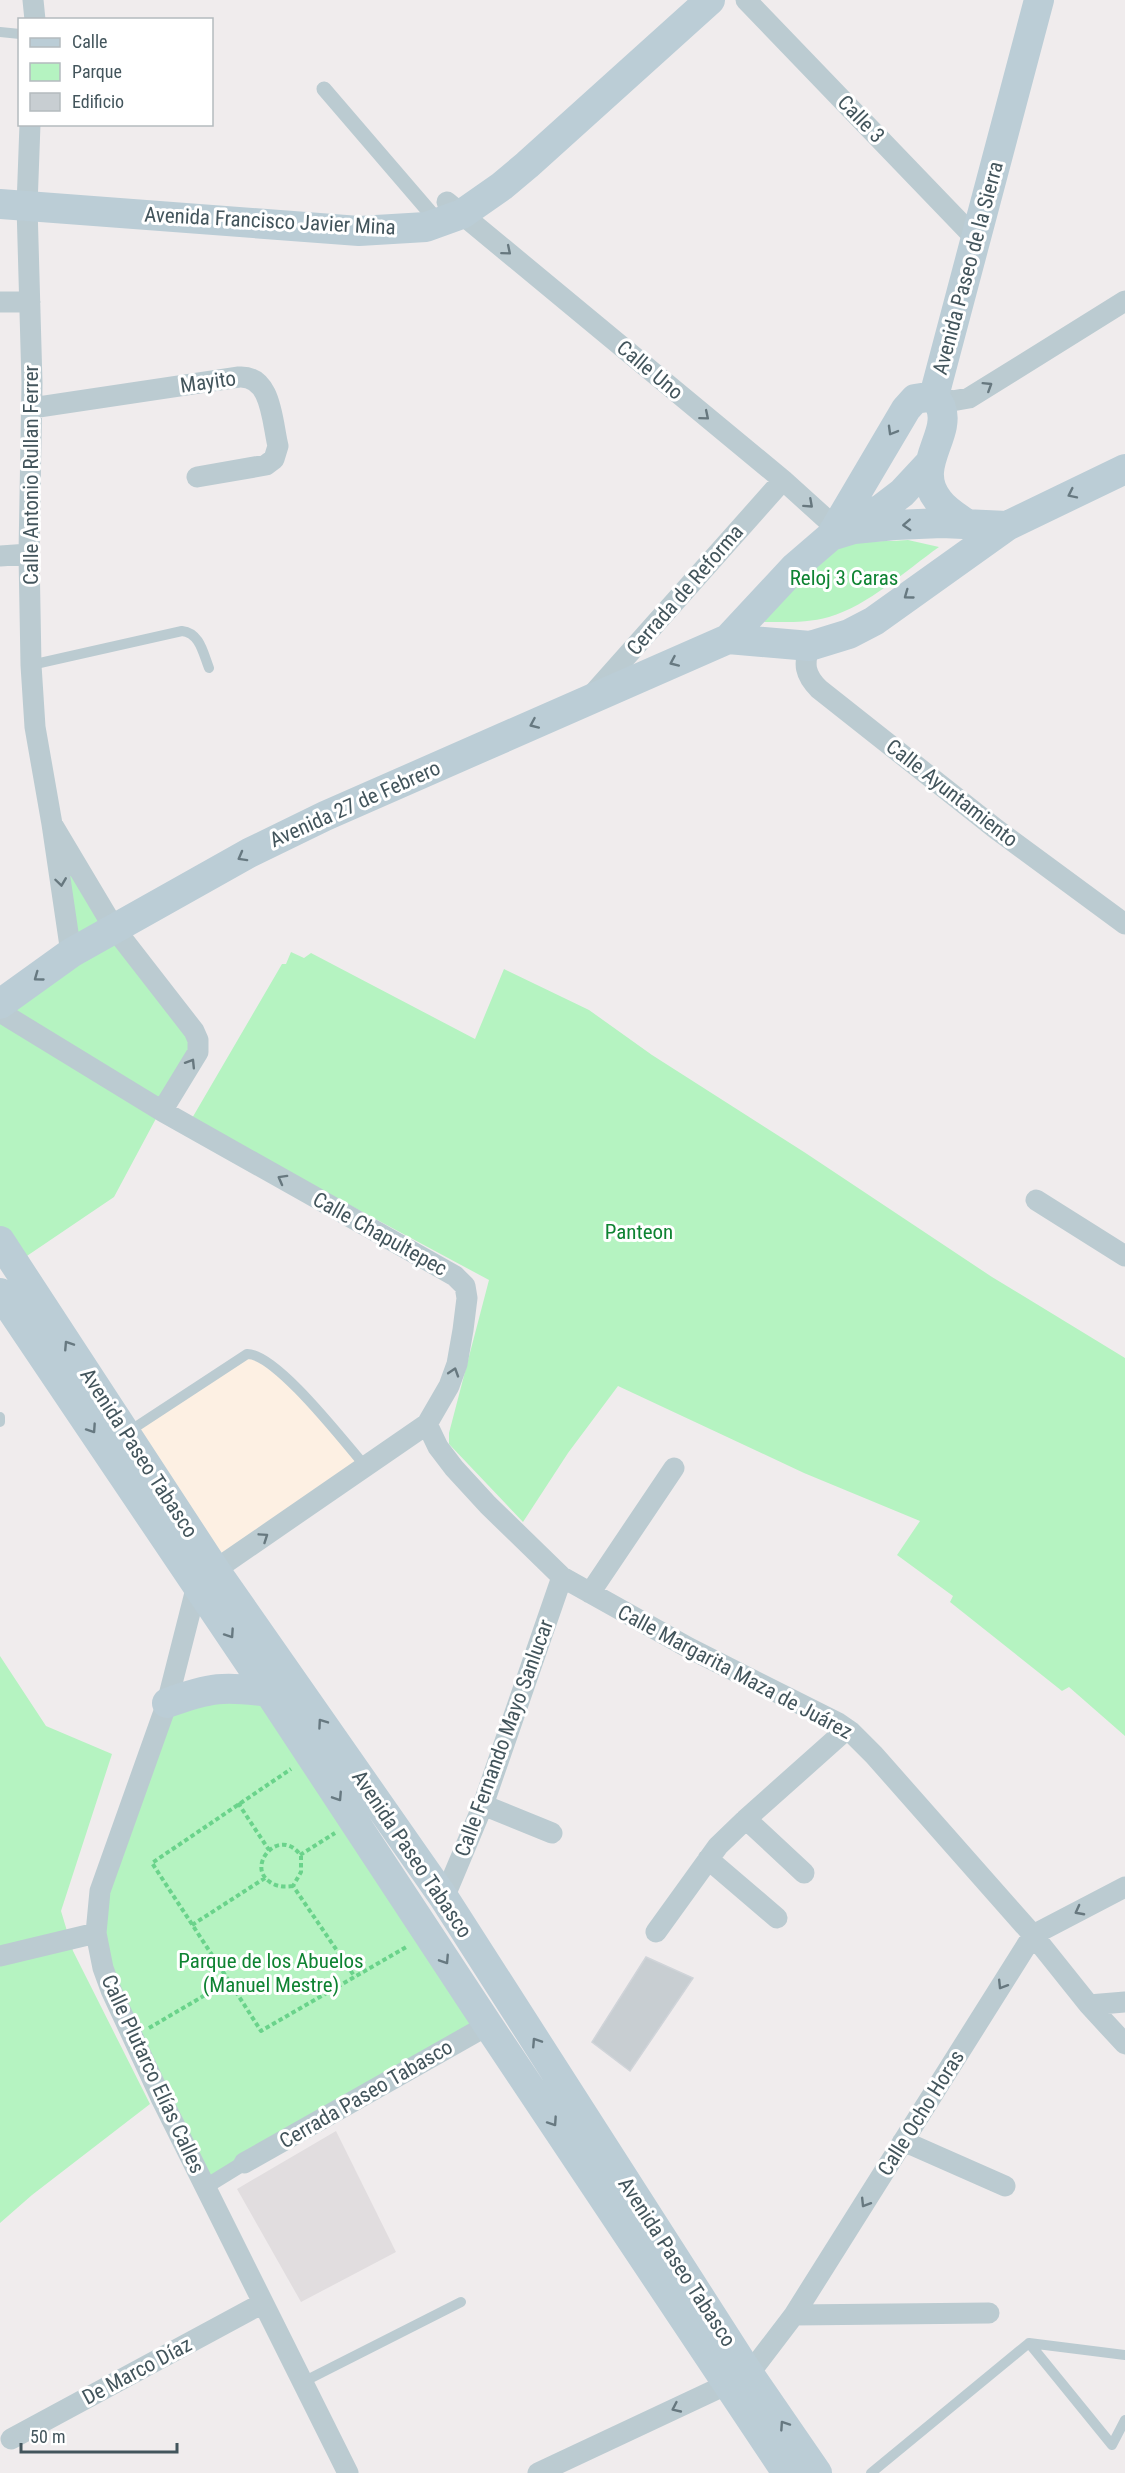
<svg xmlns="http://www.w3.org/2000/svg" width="1125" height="2473" font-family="'Roboto Condensed',sans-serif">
	<rect width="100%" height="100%" fill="#f0eced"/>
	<path fill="#fdf0e3" d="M247,1358H253L281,1375L361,1466L217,1565L130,1434Z"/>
	<path fill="#e1dddf" d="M336,2131L396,2252L301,2302L237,2189Z"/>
	<path fill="#b5f3c1" d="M908,540L939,547C905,571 869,605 829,617C808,623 786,622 764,622C786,594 810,552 848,544C867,540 889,542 908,540Z
		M52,824L198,1040L114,1197L15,1264L0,1241V1011L71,953Z
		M291,952L304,958L311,953L475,1039L504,969L589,1010L652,1055L804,1152L992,1277L1125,1358V1736L1069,1687L1062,1691L950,1602L953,1596L897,1555L920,1521L804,1473L618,1386L568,1453L523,1522L449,1444V1433L489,1280L191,1120L282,964H286Z
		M0,1656L46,1726L112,1754L61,1911L73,1951L150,2104L32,2195L0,2223Z
		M269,1692L488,2025L205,2187L96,1933L167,1703Z"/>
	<path fill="#c8ced2" stroke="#d0d4d9" stroke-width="1.5" d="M646,1957L693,1978L630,2071L592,2042Z"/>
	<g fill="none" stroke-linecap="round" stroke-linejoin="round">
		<path stroke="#6ad38b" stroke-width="4" stroke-dasharray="4.5 3" stroke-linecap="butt" d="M238,1803L269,1850
			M300,1855L335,1833
			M293,1886C285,1887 277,1887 270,1882C245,1866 280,1825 301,1856V1872L293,1886L355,1977
			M192,1925L265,1878
			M229,1981L152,1863L291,1769
			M149,2028L229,1981L261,2031L408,1946"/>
		<path stroke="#bbcbd1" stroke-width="10" d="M0,32L20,34
			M31,665L182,631C200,633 203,653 209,668
			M0,1417V1422
			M128,1432L247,1354C276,1353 345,1443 366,1467
			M1029,2343L1112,2445L1125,2420
			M303,2382L461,2302
			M871,2473L1029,2343L1125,2355"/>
		<path stroke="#bbcbd1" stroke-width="15" d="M324,89L440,224
			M205,2187L244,2163"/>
		<path stroke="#bbcbd1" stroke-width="21" d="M33,0L35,20
			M746,0L976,239
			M30,124L27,206L32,383L29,554L31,665L35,727L52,824L71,953
			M447,202L783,480L836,528
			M0,302H30
			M934,396L952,401L969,398L1125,301
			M32,408L239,377C272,375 272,422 278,446L274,459L266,465L197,477
			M0,556L29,554
			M810,646C803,664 805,675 819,689L996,829L1125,924
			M592,695L783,480
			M52,824L114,928L194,1031L198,1040V1052L162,1111L455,1276L465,1286L467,1298L463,1330L457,1364L449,1386L427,1424L215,1570L197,1585L167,1703L100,1891L96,1933L103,1968L111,1990L162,2100L348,2473
			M0,1012L162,1111
			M1036,1200L1125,1256
			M427,1424L438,1447L454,1468L488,1505L562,1577L689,1648L838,1723L851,1732L874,1755L1033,1935L1089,2005L1125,2044
			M590,1593L674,1468
			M483,1805L552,1833
			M746,1819L804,1873
			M708,1859L777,1918
			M444,1898L483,1805L562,1577
			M656,1932L718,1846L746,1819L847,1729
			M0,1956L96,1933
			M1089,2005L1125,2002
			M903,2141L1005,2186
			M244,2163L488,2025
			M794,2315L989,2313
			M11,2439L263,2303
			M538,2473L749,2374L794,2315L1033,1935L1125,1887"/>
		<path stroke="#bbcdd6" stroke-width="30" d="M0,204L359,231L426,227L462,214L502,186L527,165L710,0
			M934,396L1039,0
			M934,396C936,400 940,404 941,408C951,436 912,467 938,500C945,510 957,517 967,524
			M851,522L881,509L902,493L929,464
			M831,536L906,409L915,399L934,396
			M728,639L810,646L849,634L874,621L1007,526L1125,469
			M0,1004L71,953L249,853L325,816L728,639L795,567L831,536L854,529L895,525L942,523L1007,526
			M0,1241L215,1570L444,1898L749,2374L817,2473
			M0,1293L269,1692L488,2025L787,2473
			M167,1703C211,1687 224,1686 269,1692"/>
	</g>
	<defs><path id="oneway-chevron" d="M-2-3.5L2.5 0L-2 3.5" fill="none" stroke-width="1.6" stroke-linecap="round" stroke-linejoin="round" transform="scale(1.5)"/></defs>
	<g stroke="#67787f">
		<use href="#oneway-chevron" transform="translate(507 251) rotate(40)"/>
		<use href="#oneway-chevron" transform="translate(988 386) rotate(-32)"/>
		<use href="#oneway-chevron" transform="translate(705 416) rotate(40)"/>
		<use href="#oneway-chevron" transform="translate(809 504) rotate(42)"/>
		<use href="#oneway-chevron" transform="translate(61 882) rotate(82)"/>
		<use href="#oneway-chevron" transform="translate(191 1063) rotate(-58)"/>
		<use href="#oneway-chevron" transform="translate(282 1179) rotate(-151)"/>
		<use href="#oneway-chevron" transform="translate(454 1372) rotate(-72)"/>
		<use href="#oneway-chevron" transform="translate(264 1537) rotate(-34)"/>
		<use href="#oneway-chevron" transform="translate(1079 1911) rotate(152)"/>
		<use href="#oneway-chevron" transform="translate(1002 1985) rotate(122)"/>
		<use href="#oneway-chevron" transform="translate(865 2203) rotate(122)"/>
		<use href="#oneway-chevron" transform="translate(676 2408) rotate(155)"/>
	</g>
	<g stroke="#677981">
		<use href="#oneway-chevron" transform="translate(892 431) rotate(120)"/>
		<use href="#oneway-chevron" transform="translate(1072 494) rotate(154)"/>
		<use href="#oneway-chevron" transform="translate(907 525) rotate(177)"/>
		<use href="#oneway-chevron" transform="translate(908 595) rotate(144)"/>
		<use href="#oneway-chevron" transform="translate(674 662) rotate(156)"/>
		<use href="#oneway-chevron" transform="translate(534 724) rotate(156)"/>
		<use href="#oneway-chevron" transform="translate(242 857) rotate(151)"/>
		<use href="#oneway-chevron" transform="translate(38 977) rotate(144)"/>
		<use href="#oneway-chevron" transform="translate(68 1345) rotate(-123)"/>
		<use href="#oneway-chevron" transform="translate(92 1429) rotate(56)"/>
		<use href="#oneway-chevron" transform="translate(230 1634) rotate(56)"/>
		<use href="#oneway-chevron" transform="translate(322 1723) rotate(-125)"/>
		<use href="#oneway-chevron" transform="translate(338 1797) rotate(57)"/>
		<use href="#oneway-chevron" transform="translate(445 1960) rotate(57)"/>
		<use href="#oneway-chevron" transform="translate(536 2042) rotate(-123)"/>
		<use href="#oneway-chevron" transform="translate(553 2122) rotate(56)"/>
		<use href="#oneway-chevron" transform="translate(784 2425) rotate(-124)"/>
	</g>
	<g text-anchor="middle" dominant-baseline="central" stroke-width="6" stroke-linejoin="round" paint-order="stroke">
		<g font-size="21" fill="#43555c" stroke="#fff">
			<text transform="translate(861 119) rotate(46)">Calle 3</text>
			<text transform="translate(270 221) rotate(3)">Avenida Francisco Javier Mina</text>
			<text transform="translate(968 268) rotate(-75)">Avenida Paseo de la Sierra</text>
			<text transform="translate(650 370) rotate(40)">Calle Uno</text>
			<text transform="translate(208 382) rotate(-8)">Mayito</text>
			<text transform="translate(31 475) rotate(-90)">Calle Antonio Rullan Ferrer</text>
			<text transform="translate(685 590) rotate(-49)">Cerrada de Reforma</text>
			<text transform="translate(952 793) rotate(38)">Calle Ayuntamiento</text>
			<text transform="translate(355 804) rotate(-24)">Avenida 27 de Febrero</text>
			<text transform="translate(380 1234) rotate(29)">Calle Chapultepec</text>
			<text transform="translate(139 1453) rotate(57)">Avenida Paseo Tabasco</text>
			<text transform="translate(735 1672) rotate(28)">Calle Margarita Maza de Juárez</text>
			<text transform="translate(504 1738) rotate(-70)">Calle Fernando Mayo Sanlucar</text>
			<text transform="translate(412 1854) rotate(56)">Avenida Paseo Tabasco</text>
			<text transform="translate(153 2074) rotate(65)">Calle Plutarco Elías Calles</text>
			<text transform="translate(366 2094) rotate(-30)">Cerrada Paseo Tabasco</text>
			<text transform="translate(921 2113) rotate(-58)">Calle Ocho Horas</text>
			<text transform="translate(677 2262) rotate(57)">Avenida Paseo Tabasco</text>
			<text transform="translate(137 2371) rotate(-28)">De Marco Díaz</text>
		</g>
		<g font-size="21" fill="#0e8332" stroke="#fff">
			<text x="844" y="578">Reloj 3 Caras</text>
			<text x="639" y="1232">Panteon</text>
			<text x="271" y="1961">Parque de los Abuelos<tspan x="271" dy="24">(Manuel Mestre)</tspan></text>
		</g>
	</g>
	<rect x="18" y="18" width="195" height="108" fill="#ffffff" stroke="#b4bbbe" stroke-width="1.5"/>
	<rect x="30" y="38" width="30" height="9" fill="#bbcdd6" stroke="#b4bbbe" stroke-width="1.5"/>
	<text x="72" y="48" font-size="18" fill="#43555c">Calle</text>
	<rect x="30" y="63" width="30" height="18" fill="#b5f3c1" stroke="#b4bbbe" stroke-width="1.5"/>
	<text x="72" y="78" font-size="18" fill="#43555c">Parque</text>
	<rect x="30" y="93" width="30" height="18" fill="#c8ced2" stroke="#b4bbbe" stroke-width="1.5"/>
	<text x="72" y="108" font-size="18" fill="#43555c">Edificio</text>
	<path d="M21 2443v9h156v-9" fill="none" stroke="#43555c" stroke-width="3"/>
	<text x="30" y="2443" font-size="18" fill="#43555c" stroke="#ffffff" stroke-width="4.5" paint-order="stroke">50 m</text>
</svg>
